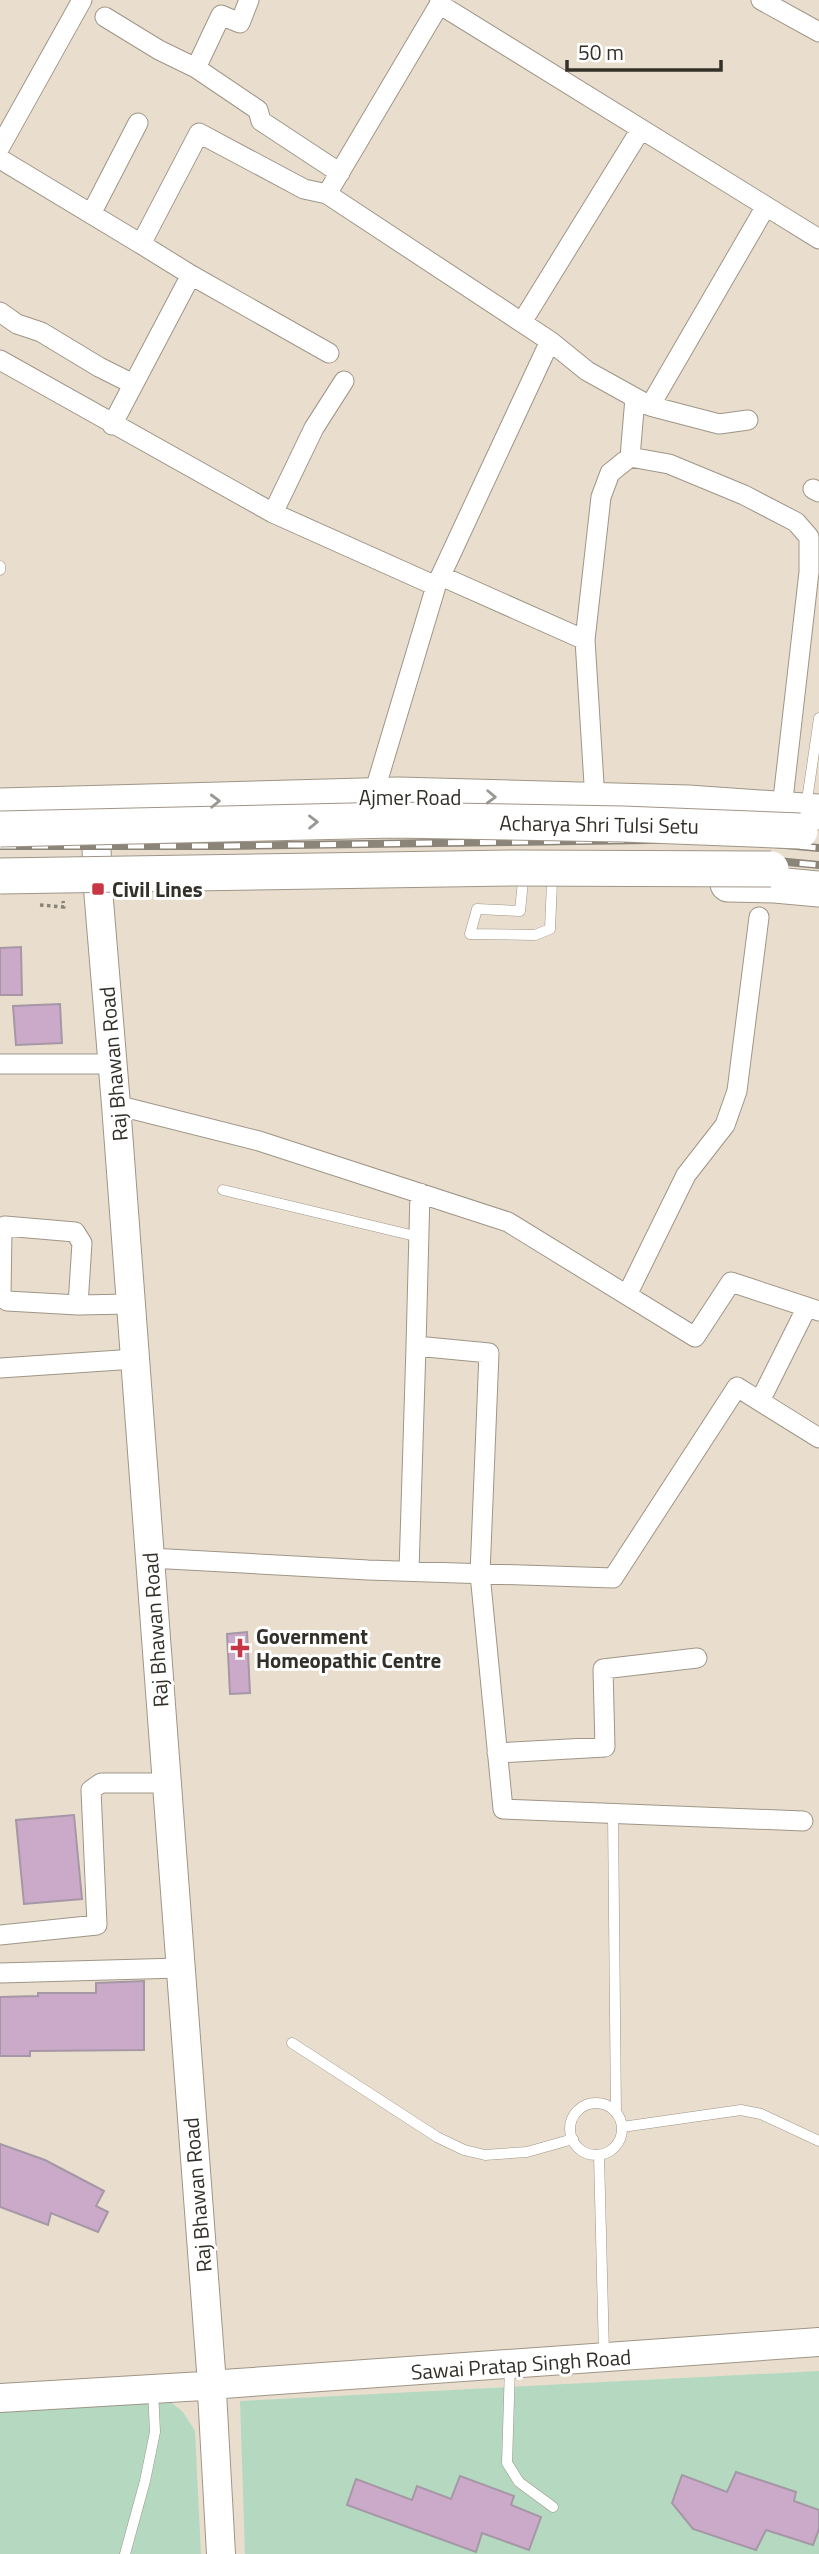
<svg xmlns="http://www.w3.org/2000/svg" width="819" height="2554" font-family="'Titillium Web',sans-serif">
	<rect width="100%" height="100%" fill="#e9dece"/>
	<path fill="#b4d9c0" d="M819,2371V2554H245L240,2401Z
		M147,2398L172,2403L183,2412L195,2431L201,2554H0V2410Z"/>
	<path fill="#caaac8" stroke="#a597a5" stroke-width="2" d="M21,947L22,995H0V948Z
		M60,1004L62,1043L16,1045L13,1006Z
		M247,1632L250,1693L230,1694L227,1634Z
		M74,1815L82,1899L24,1904L16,1820Z
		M144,1981V2050L30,2051V2056H0V1997L38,1996V1993H96V1983Z
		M0,2144L45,2160L104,2191L96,2206L108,2212L98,2232L51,2213L48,2225L0,2207Z
		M736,2472L796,2492L794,2501L819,2510V2529L813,2545L766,2530L756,2550L693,2529L672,2503L682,2475L727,2492Z
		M460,2476L514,2496L511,2505L541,2517L529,2550L482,2533L476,2552L347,2505L356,2479L412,2500L417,2486L451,2499Z"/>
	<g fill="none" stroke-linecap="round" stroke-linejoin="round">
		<defs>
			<path id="lane" d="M0,566V570
				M806,807L819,718
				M523,881L520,911L477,909L470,934L535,935L550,929L552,882
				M223,1190L419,1237
				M613,1814L616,2113
				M292,2043L437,2137L464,2150L485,2155L527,2152L573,2139
				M570 2129a26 26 0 1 1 52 0a26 26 0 1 1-52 0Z
				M622,2127L741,2110L761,2114L819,2141
				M599,2155L604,2354
				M510,2366L507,2463L519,2482L553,2507
				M125,2554L145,2481L155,2432L153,2390"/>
			<path id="street" d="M249,0L240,23L221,15L196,68L258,110L261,121L340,173
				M761,0L819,32
				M439,4L819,239
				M105,17L159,50L196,68
				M0,147L82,0
				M0,159L141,244
				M91,214L138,123
				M191,275L329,353
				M0,312L17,324L41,332L99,367L133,384
				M522,322L641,129
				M550,341L587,371L650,406L766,206
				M0,360L273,513L436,586
				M650,406L719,424L748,420
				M112,425L191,275L141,244L199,133L304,189L327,194
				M630,457L635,398
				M813,489L819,492
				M273,513L314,428L344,381
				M441,576L585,640L595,800
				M585,640L601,497L610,473L630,457L669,464L744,495L796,522L809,537V572L782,808
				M377,797V783L436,586L550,341L327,194L442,0
				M0,1064H113
				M116,1105L259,1141L508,1222L695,1337L731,1282L819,1311
				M627,1295L686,1175L725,1125L737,1091L759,917
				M78,1305L82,1243L75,1232L5,1226L2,1230L1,1295L7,1301L78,1305L131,1304
				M416,1346L420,1193
				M0,1368L135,1359
				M760,1401L807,1307
				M150,1558L368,1570L613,1578L737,1387L819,1438
				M409,1571L416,1346L489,1353L480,1574L503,1809L803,1821
				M497,1753L605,1747L603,1669L697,1658
				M0,1935L97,1925L91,1790L101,1783H166
				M0,1973L179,1968"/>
			<path id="secondary" d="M95,807L98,889L116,1105L211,2371
				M223,2384L819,2342
				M212,2392L221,2554
				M0,2398L203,2386"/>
			<path id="highway" d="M0,806L398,795L688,803L819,812
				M728,884L775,885L819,889"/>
		</defs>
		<use href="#lane" stroke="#9f9586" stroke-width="11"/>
		<use href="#street" stroke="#9f9586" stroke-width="21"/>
		<use href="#secondary" stroke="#9f9586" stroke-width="30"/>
		<use href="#highway" stroke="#9f9586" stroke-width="37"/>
		<path stroke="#8a8378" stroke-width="3.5" stroke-dasharray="3.5 3.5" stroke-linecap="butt" d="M40,905L64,907L63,901"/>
		<use href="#lane" stroke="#fff" stroke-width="10"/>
		<use href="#street" stroke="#fff" stroke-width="19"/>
		<use href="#secondary" stroke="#fff" stroke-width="28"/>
		<use href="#highway" stroke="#fff" stroke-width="35"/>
		<defs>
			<path id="rail" d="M0,846H226L718,839L819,848
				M0,864L570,855L724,856L819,865"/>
		</defs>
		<use href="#rail" stroke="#8b8479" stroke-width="8"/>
		<use href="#rail" stroke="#fff" stroke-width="5" stroke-dasharray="16" stroke-linecap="butt"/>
		<defs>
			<path id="highway-bridge" d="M0,829L394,820L623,824L800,831
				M0,876L514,868L771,869"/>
		</defs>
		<use href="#highway-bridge" stroke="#9f9586" stroke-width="37" stroke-linecap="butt"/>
		<use href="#highway-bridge" stroke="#fff" stroke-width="35"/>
	</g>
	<defs><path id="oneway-chevron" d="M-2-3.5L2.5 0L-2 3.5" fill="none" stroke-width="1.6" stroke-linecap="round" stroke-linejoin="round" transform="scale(1.75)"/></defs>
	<g stroke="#999894">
		<use href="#oneway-chevron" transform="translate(491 797) rotate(2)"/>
		<use href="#oneway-chevron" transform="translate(215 801) rotate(-2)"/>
		<use href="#oneway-chevron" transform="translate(313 822) rotate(-1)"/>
	</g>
	<g fill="#c63644" stroke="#fff" stroke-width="2.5">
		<rect x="91" y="882" width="14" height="14" rx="3.5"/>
		<path d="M236.5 1637.5h7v7h7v7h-7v7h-7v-7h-7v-7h7z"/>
	</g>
	<g text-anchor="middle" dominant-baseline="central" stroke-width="6" stroke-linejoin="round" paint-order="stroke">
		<g font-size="21" fill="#333029" stroke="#fff">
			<text x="410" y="797">Ajmer Road</text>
			<text transform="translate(599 824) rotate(1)">Acharya Shri Tulsi Setu</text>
			<text transform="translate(113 1064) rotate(-95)">Raj Bhawan Road</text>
			<text transform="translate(155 1630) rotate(-94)">Raj Bhawan Road</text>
			<text transform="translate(197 2195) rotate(-95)">Raj Bhawan Road</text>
			<text transform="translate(521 2364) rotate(-4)">Sawai Pratap Singh Road</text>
		</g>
		<g font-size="21" font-weight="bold" fill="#333029" stroke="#fff" text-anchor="start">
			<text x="112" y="889">Civil Lines</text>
			<text x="256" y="1636">Government<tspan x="256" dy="24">Homeopathic Centre</tspan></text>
		</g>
	</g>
	<path d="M567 60v10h154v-10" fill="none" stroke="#333029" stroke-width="3.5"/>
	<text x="578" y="60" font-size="21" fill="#333029" stroke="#ffffff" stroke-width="5" paint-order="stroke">50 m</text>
</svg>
